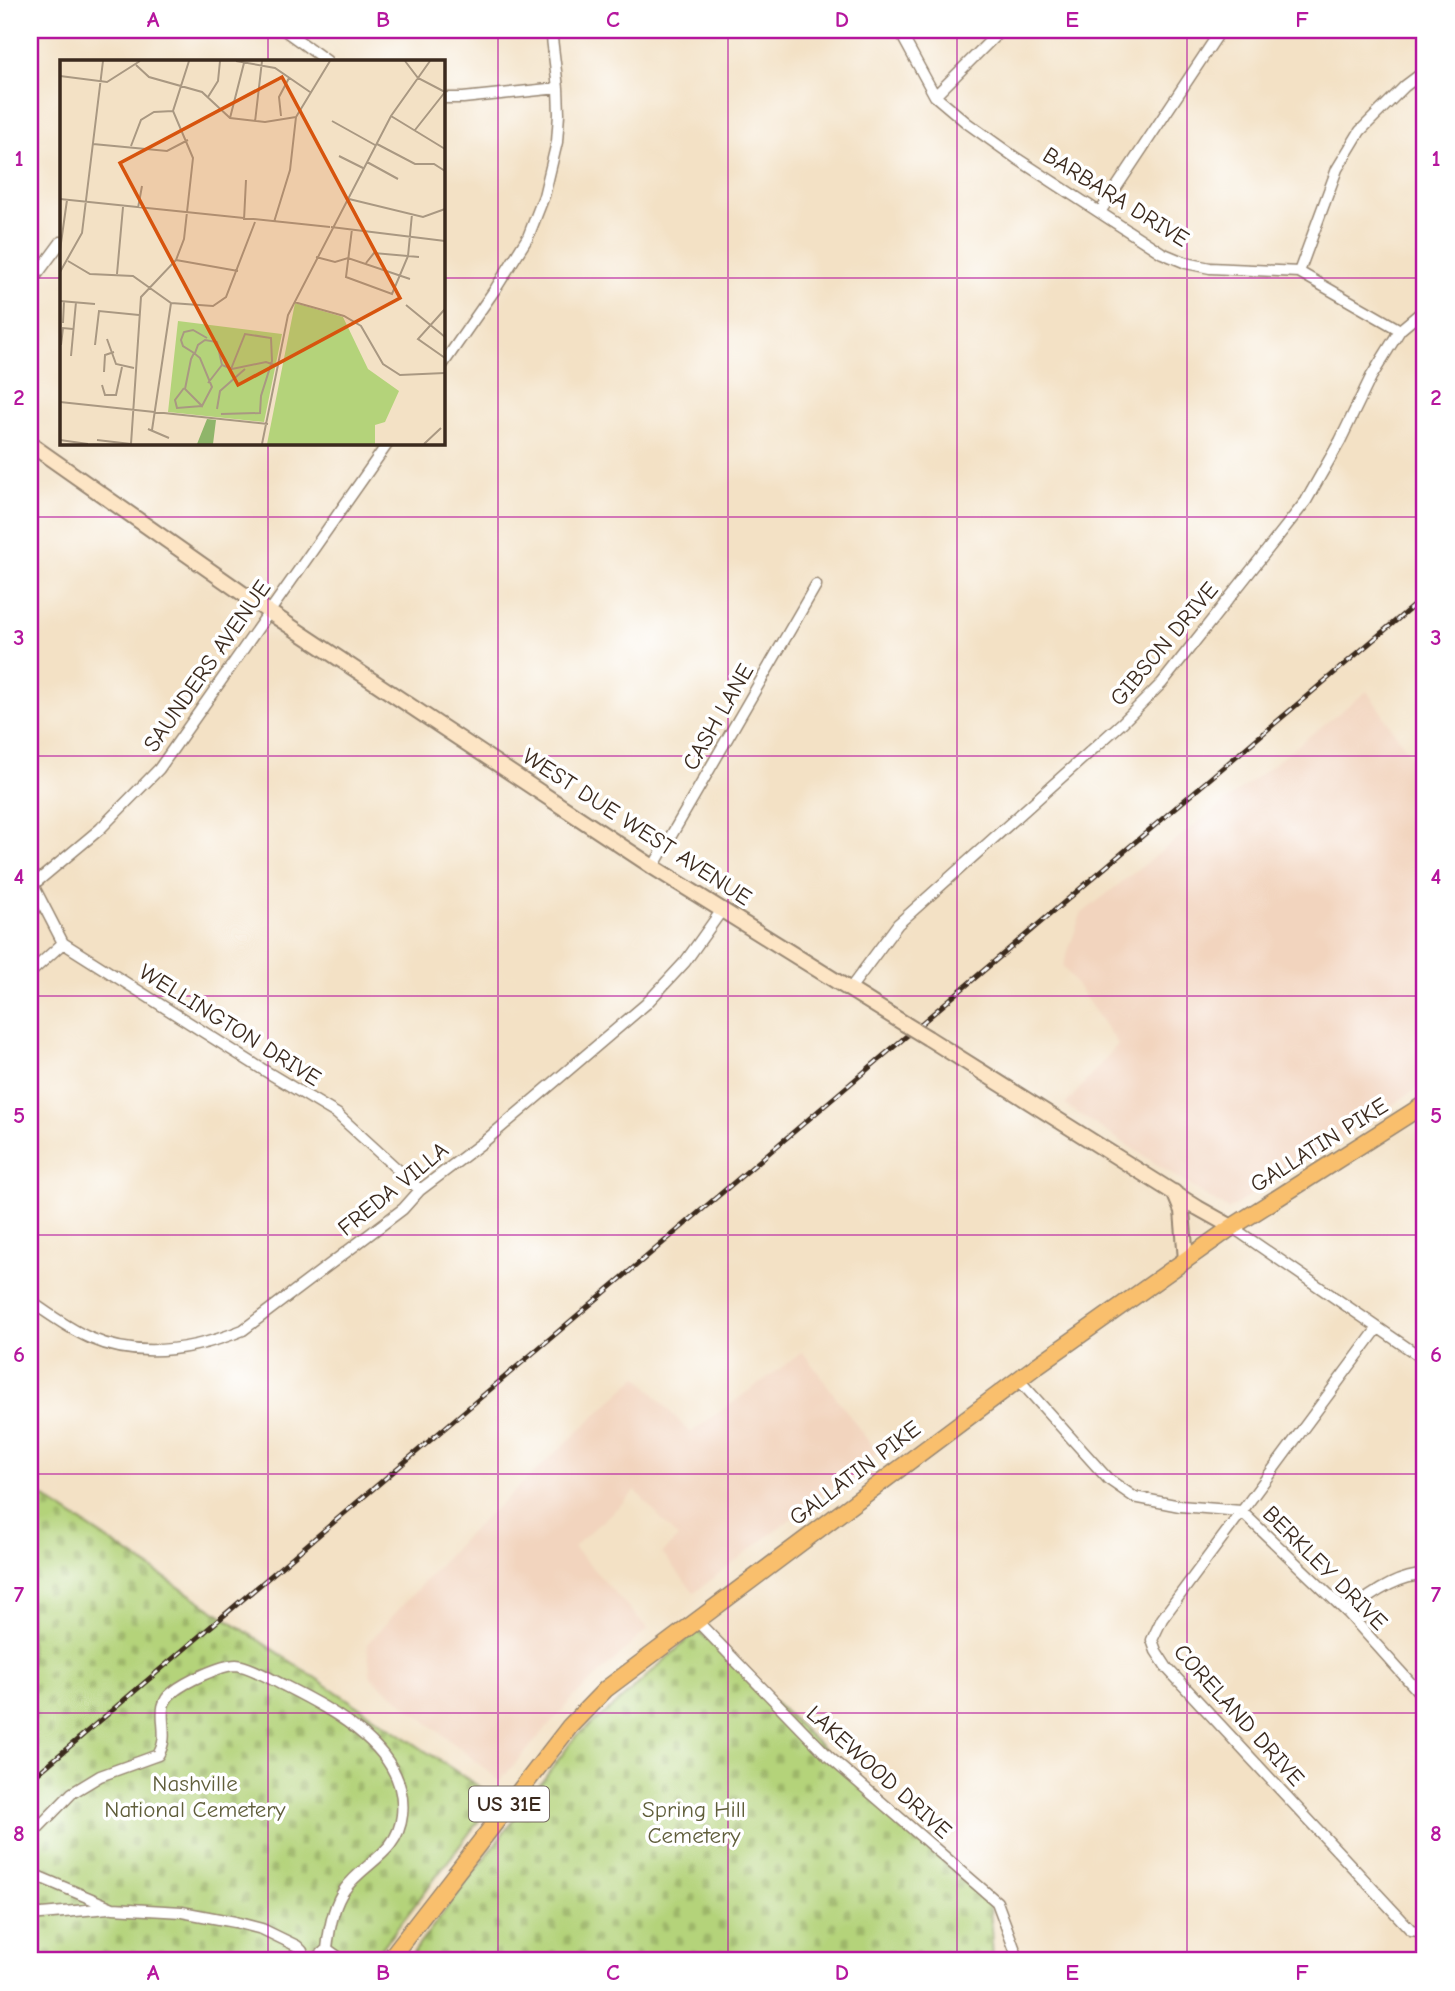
<svg xmlns="http://www.w3.org/2000/svg" width="1455" height="1991" font-family="'Comic Neue',sans-serif">
	<defs>
		<pattern id="cemetery-stones" width="16" height="16" patternUnits="userSpaceOnUse" patternTransform="scale(1.75)"><rect width="16" height="16" fill="#b4d37a"/><path d="M2 7V4a2 2 0 0 1 4 0v3zM10 15v-3a2 2 0 0 1 4 0v3z" fill="#9cb569"/></pattern>
	</defs>
	<rect width="100%" height="100%" fill="#fff"/>
	<filter id="ink" filterUnits="userSpaceOnUse"><feTurbulence type="fractalNoise" baseFrequency=".0143" numOctaves="2"/><feDisplacementMap in="SourceGraphic" scale="14" xChannelSelector="R" yChannelSelector="G"/><feConvolveMatrix kernelMatrix="1 2 1 2 8 2 1 2 1" color-interpolation-filters="sRGB"/></filter>
	<filter id="wash" filterUnits="userSpaceOnUse"><feTurbulence type="fractalNoise" baseFrequency=".00686" numOctaves="4" result="noise"/><feDisplacementMap in="SourceGraphic" scale="28" xChannelSelector="R" yChannelSelector="G"/><feGaussianBlur stdDeviation="1.57" result="paint"/><feColorMatrix in="noise" values="0 0 0 0 0 0 0 0 0 0 0 0 0 0 0 0 0 1.4 0 .05"/><feComposite in="paint" operator="in"/></filter>
	<g filter="url(#wash)">
		<rect width="100%" height="100%" fill="#f3e1c5"/>
		<path fill="#f2d4be" d="M1367,691L1425,777V1084L1228,1210L1065,1105L1118,1044L1063,966L1081,914Z
			M803,1352L877,1453L694,1593L662,1553L678,1538L636,1491L573,1547L648,1629L573,1698L500,1781L371,1677L367,1644L466,1536L638,1376L690,1433Z"/>
		<path fill="url(#cemetery-stones)" stroke="#787e4c" stroke-width="2" d="M30,1488L496,1798L372,1961H30Z
			M698,1630L990,1906L993,1961H407L577,1735L614,1706Z"/>
	</g>
	<g filter="url(#ink)">
		<g fill="none" stroke-linecap="round" stroke-linejoin="round">
			<defs>
				<path id="street" d="M284,30L327,61
					M899,30L935,96L967,123L1016,158L1162,253L1186,263L1210,268L1299,272L1400,330
					M935,96L1001,30
					M443,98H463L558,88
					M1100,212L1221,30
					M1299,272L1337,169L1360,131L1405,86L1425,71
					M30,284L61,242
					M443,364L496,288L528,237L544,196L557,142L559,114L558,88L551,30
					M653,867L816,585
					M33,885L63,943L262,1069L337,1114L420,1190
					M30,886L33,885L100,829L159,769L388,443
					M30,973L63,943
					M849,990L898,924L1122,723L1162,683L1306,501L1340,441L1371,377L1400,330L1425,309
					M1232,1227L1425,1360
					M30,1301C49,1314 69,1329 90,1338C141,1360 194,1350 243,1330L403,1209L420,1190L486,1140L646,1004L685,962L722,910
					M1377,1329L1162,1619L1152,1640L1156,1651L1167,1668L1411,1930L1425,1932
					M1018,1379L1108,1479L1134,1497L1180,1506L1241,1511L1348,1613L1425,1699
					M1348,1613C1368,1596 1398,1575 1425,1575
					M696,1620L828,1756L997,1902L1019,1961
					M30,1836L72,1793L100,1776L158,1755C173,1732 151,1708 173,1692C185,1682 221,1665 236,1665C250,1666 272,1680 285,1686C334,1711 409,1750 402,1815C398,1854 364,1862 345,1889C333,1905 329,1930 327,1949L318,1957L309,1961
					M30,1873L113,1908L182,1912L235,1922L262,1929L297,1946L302,1951L306,1961
					M30,1915L109,1908
					M327,1949L344,1961"/>
				<path id="secondary" d="M30,444L269,612L582,820L653,867L905,1024
					M928,1038L1198,1208L1232,1227
					M1174,1192L1182,1211L1186,1260"/>
				<path id="primary" d="M388,1961L570,1726L606,1689L1035,1367L1232,1227L1425,1104"/>
			</defs>
			<use href="#street" stroke="#978672" stroke-width="13"/>
			<use href="#secondary" stroke="#978672" stroke-width="18"/>
			<use href="#primary" stroke="#978672" stroke-width="19"/>
			<use href="#street" stroke="#fff" stroke-width="10"/>
			<use href="#secondary" stroke="#fde5c5" stroke-width="14"/>
			<use href="#primary" stroke="#f9bf6d" stroke-width="16"/>
			<defs>
				<path id="rail" d="M30,1780L1425,596"/>
			</defs>
			<use href="#rail" stroke="#3b2a1e" stroke-width="5"/>
			<use href="#rail" stroke="#fff" stroke-width="2.5" stroke-dasharray="8" stroke-linecap="butt"/>
			<defs>
				<path id="secondary-bridge" d="M905,1024L928,1038"/>
			</defs>
			<use href="#secondary-bridge" stroke="#978672" stroke-width="18" stroke-linecap="butt"/>
			<use href="#secondary-bridge" stroke="#fde5c5" stroke-width="14"/>
		</g>
	</g>
	<path fill="none" stroke="#b5179e" stroke-width="2" stroke-opacity="0.55" d="M268,30V61M498,30V1961M728,30V1961M957,30V1961M1187,30V1961M30,278H61M443,278H1425M268,443V1961M30,517H1425M30,756H1425M30,996H1425M30,1235H1425M30,1474H1425M30,1713H1425"/>
	<g text-anchor="middle" dominant-baseline="central" stroke-width="7" stroke-linejoin="round" paint-order="stroke">
		<rect fill="#fff" stroke="#766a62" stroke-width="2" x="469" y="1786.5" width="80" height="35" rx="5"/>
		<g font-size="21" font-weight="bold" fill="#3b2a1e">
			<text x="509" y="1804">US 31E</text>
		</g>
		<g font-size="23" fill="#3b2a1e" stroke="#fff">
			<text transform="translate(1116 197) rotate(32)">BARBARA DRIVE</text>
			<text transform="translate(1164 644) rotate(-50)">GIBSON DRIVE</text>
			<text transform="translate(207 666) rotate(-55)">SAUNDERS AVENUE</text>
			<text transform="translate(718 717) rotate(-60)">CASH LANE</text>
			<text transform="translate(637 827) rotate(33)">WEST DUE WEST AVENUE</text>
			<text transform="translate(230 1025) rotate(32)">WELLINGTON DRIVE</text>
			<text transform="translate(1319 1145) rotate(-32)">GALLATIN PIKE</text>
			<text transform="translate(393 1189) rotate(-39)">FREDA VILLA</text>
			<text transform="translate(855 1473) rotate(-37)">GALLATIN PIKE</text>
			<text transform="translate(1325 1568) rotate(45)">BERKLEY DRIVE</text>
			<text transform="translate(1239 1715) rotate(48)">CORELAND DRIVE</text>
			<text transform="translate(879 1772) rotate(42)">LAKEWOOD DRIVE</text>
		</g>
		<g font-size="23" fill="#5f5d3a" stroke="#fff">
			<text x="195" y="1783">Nashville<tspan x="195" dy="26">National Cemetery</tspan></text>
			<text x="694" y="1809">Spring Hill<tspan x="694" dy="26">Cemetery</tspan></text>
		</g>
	</g>
	<g transform="translate(60 60)">
		<rect width="385" height="385" fill="#f3e1c5"/>
		<path d="M147,359L156,360L153,384H137Z" fill="#8fb56a"/>
		<path d="M235,243L283,257L308,309L339,331L325,362L315,365V384H207ZM118,261L222,274L204,362L108,352Z" fill="#b4d37a"/>
		<path fill="none" stroke="#a99882" stroke-width="2" d="M176,1L215,8L250,32M345,1L358,18L385,32M76,5L89,17L142,32L170,58L205,62L236,57M0,16L47,22L80,1M148,37L158,21L160,1M221,56L219,37L229,18M331,56L385,89M170,58L184,3M272,61L315,85M195,62L202,1M355,70L385,32M33,84L107,91L128,80M317,84L355,104H374L385,111M71,86L81,60L94,52L113,51M279,96L303,108M307,102L338,119M0,139L270,167M289,139L363,157L385,149M78,148L82,126M184,160L186,120M214,162L230,110L236,57L270,1M271,167L385,181M292,169L286,217L332,234L348,196L352,154M0,190L7,140M256,197L275,202L288,198L350,219M116,200L178,211M8,201L30,214L73,216L111,243L153,246L166,237L195,162M306,203L314,193L359,197M0,212L22,173L43,1M57,214L63,147M0,241L35,244M234,242L284,256L301,266L323,304L340,315L385,313M346,245L385,277M385,249L358,279L385,298M3,263L4,241M147,278L133,270L124,272L121,280L123,286L134,293L140,298L152,327L142,346L125,329L131,299L134,293H135L138,285L145,280L157,282L162,305L172,309L206,302L218,306M47,279L56,304L74,308M1,285L3,268L13,269M35,285L39,251L79,255M11,296L16,242M44,312L45,295L54,292M148,323L162,305M42,325L45,335H56L62,307M124,328L115,340L117,348L142,346M0,342L208,364M157,349L160,331L185,309M161,354L200,353L201,336L212,301L211,278L185,274L171,309M88,369L109,378M92,370L111,243M0,380L28,384M37,380L71,384M71,384L81,237L116,200L124,179L133,98L113,51L129,1M202,384L228,255L331,56L370,1M364,384L381,368"/>
		<path fill="#d7540e" fill-opacity="0.15" stroke="#d7540e" stroke-width="3.5" d="M222,17L340,238L178,325L60,103Z"/>
		<rect width="385" height="385" fill="none" stroke="#3b2a1e" stroke-width="3.5"/>
	</g>
	<rect width="1455" height="1991" fill="none" stroke="#fff" stroke-width="77"/>
	<rect x="38" y="38" width="1378" height="1914" fill="none" stroke="#b5179e" stroke-width="2.5"/>
	<g font-size="23" text-anchor="middle" font-weight="bold" fill="#b5179e">
		<text x="153" y="27">A</text>
		<text x="383" y="27">B</text>
		<text x="613" y="27">C</text>
		<text x="842" y="27">D</text>
		<text x="1072" y="27">E</text>
		<text x="1302" y="27">F</text>
		<text x="19" y="166">1</text>
		<text x="1436" y="166">1</text>
		<text x="19" y="405">2</text>
		<text x="1436" y="405">2</text>
		<text x="19" y="645">3</text>
		<text x="1436" y="645">3</text>
		<text x="19" y="884">4</text>
		<text x="1436" y="884">4</text>
		<text x="19" y="1123">5</text>
		<text x="1436" y="1123">5</text>
		<text x="19" y="1362">6</text>
		<text x="1436" y="1362">6</text>
		<text x="19" y="1602">7</text>
		<text x="1436" y="1602">7</text>
		<text x="19" y="1841">8</text>
		<text x="1436" y="1841">8</text>
		<text x="153" y="1980">A</text>
		<text x="383" y="1980">B</text>
		<text x="613" y="1980">C</text>
		<text x="842" y="1980">D</text>
		<text x="1072" y="1980">E</text>
		<text x="1302" y="1980">F</text>
	</g>
</svg>
